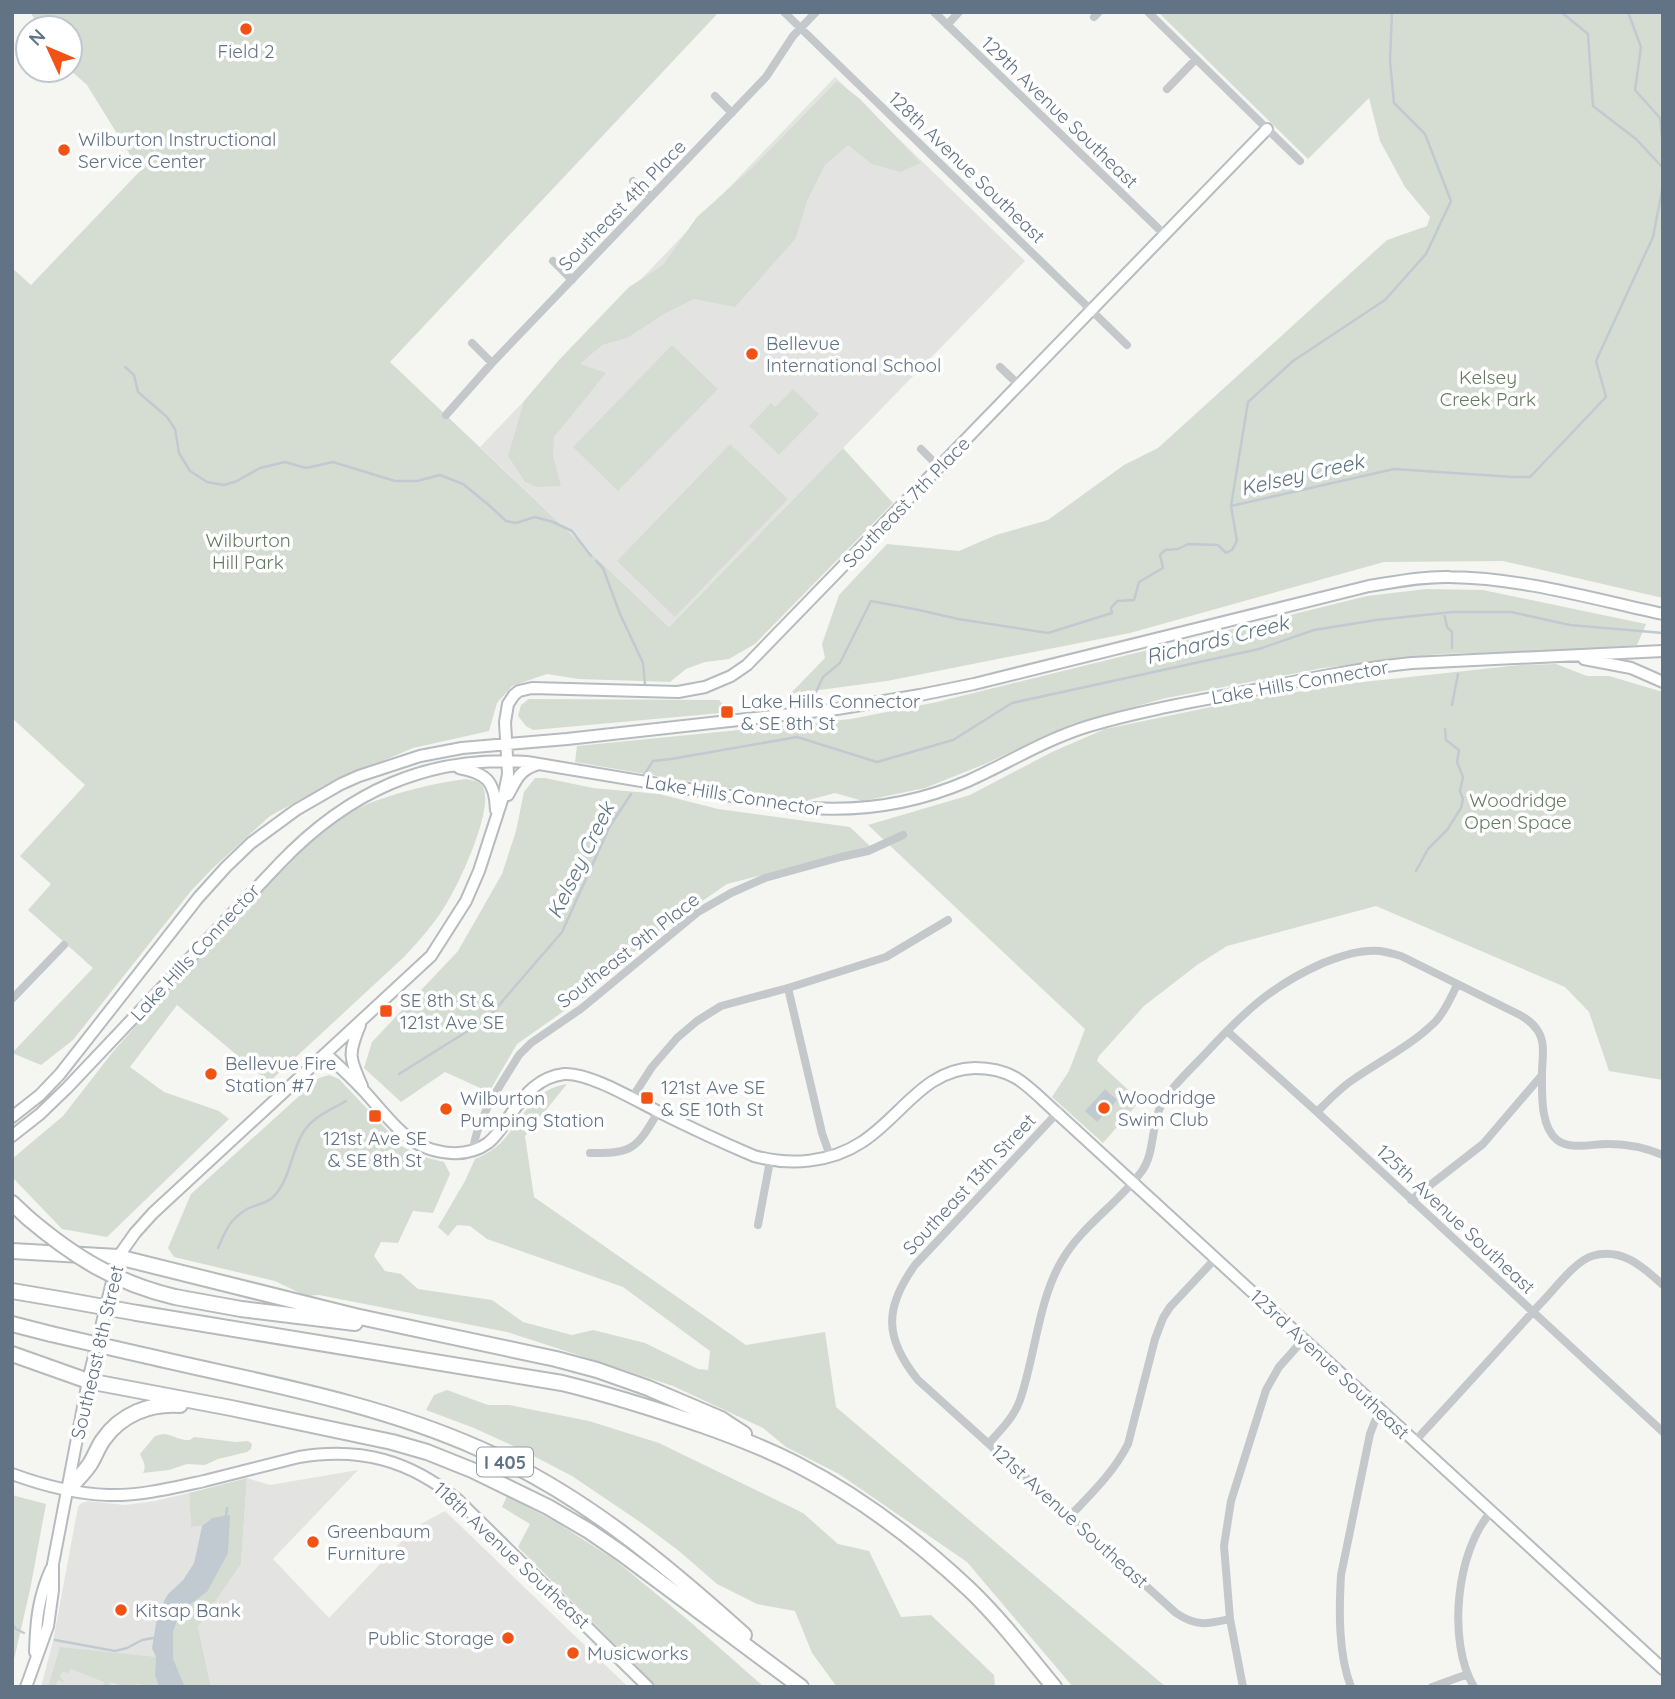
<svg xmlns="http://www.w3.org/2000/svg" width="1675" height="1699" font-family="Quicksand,sans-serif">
	<rect width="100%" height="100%" fill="#f5f5f1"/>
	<path fill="#e3e4e2" d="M835,77L1025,261L669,627L480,447Z
		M358,1470L273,1559L329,1618L415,1527L445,1511L628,1687H211L198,1627L241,1564L247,1478L270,1485Z
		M189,1493L191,1527L202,1526L194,1563L183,1580L168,1594V1687H41L53,1641L78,1507L81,1503L88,1501L125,1505L155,1501Z"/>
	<path fill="#d5ddd2" d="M30,12H719L390,362L669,627L843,448L893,503L755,644L729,659L705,662L686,669L670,682L579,679L547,674L512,686L497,703L489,731L413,748L329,784L270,816L212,869L191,891L73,1040L41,1065L12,1053L93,968L28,910L51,884L20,856L85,785L12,718V268L31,285L140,171L87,85L70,70V28H33L34,18Z
		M1158,12H1663V598L1503,561L1384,562L1130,633L887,681L790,694L825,658L822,644L839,595L887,544L959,551L996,535L1048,520L1124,465L1158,448L1387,240L1427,226L1430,217L1405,187L1380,141L1369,98L1308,159Z
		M837,81L860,99L921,163L900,172L872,164L848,145L825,165L807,201L796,238L735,307L694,299L664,314L627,338L602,345L580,364L606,373L554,437L553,455L561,486L537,487L525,482L508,456L524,401L559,360L629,287L663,265L697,217L754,166Z
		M672,345L718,389L618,491L573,447Z
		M793,389L819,414L779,455L749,426L771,403L775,407Z
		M730,444L788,499L675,617L617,561Z
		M1426,589L1483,590L1646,624L1637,645L1572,650L1439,654L1323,668L1166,698L1072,724L985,764L925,788L863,801L835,793L805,801L575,762L577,746L851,719L937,702L1367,596Z
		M1556,664L1587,676H1609L1663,692V1080L1609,1071L1589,1012L1565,987L1376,906L1227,946L1197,965L1144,1006L1099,1056L1097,1061L1140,1101L1103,1143L1052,1097L1069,1071L1085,1029L868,825L970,795L1052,752L1105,729L1240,701L1354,683L1520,665Z
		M529,699L719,700L725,707L721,713L533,730L526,726L518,716L521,705Z
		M535,778H545L593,788L659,794L718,809L850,827L871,847L727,884L653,935L584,997L517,1044L489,1092L445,1072L401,1102L364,1068L372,1042L458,951L502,874L516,831L524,792Z
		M466,779C471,780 478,781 481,784C498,802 459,883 448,901C436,922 420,940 404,957L269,1082L177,1005L130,1067L164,1092L219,1111L229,1119L107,1237L62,1229L12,1177V1159L63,1116L112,1053L164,994L302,849C321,833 342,815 365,805C394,793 434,783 466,779Z
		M329,1075L339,1079L403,1147L424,1157L444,1162L450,1174L433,1213L413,1211L398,1243L381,1242L374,1256L385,1271L401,1274L418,1289L492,1300L523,1322L572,1335L593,1330L645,1343L698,1369L708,1370L710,1351L623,1287L487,1239L470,1226L457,1225L448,1236L438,1227L465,1181L475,1159C487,1154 498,1147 506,1137C524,1115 536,1088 567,1084L525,1136L534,1197L746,1345L825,1332L836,1407L1166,1687H1073L967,1562L839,1474L786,1447L763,1428L673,1386L507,1332L319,1295L306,1296L275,1281L174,1257L168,1248L191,1194L319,1078Z
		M447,1390L488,1405H509L589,1421L659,1443L803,1513L838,1544L869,1551L901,1617L931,1615L994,1675L995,1687H837L812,1653L795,1611L757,1604L717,1584L679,1551L643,1524L572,1476L522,1450L474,1428L426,1410L434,1395Z
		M163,1434C173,1435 181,1441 190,1440L194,1437L236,1442L248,1441L252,1444L251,1449L247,1452L218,1459L205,1465L187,1464L169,1470L143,1473C147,1464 143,1462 140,1454L155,1436Z
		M247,1478L241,1564L198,1627L211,1687H185L173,1658V1633L177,1621L184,1609L207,1592L212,1518L202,1526L191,1527L189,1493Z
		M12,1495L46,1504L30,1590L12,1668Z
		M507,1496L556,1522L615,1560L688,1620L764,1687H657L518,1547L530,1524L502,1507Z
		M60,1647L156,1657L155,1675L159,1687H142L139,1684L134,1685L133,1687H125L111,1682L109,1687H102L104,1682L71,1669L68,1674L63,1671L60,1677L64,1681V1682L58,1680L55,1687H48Z"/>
	<path fill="#c0cad0" d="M1105,1089L1117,1100L1097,1122L1085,1111Z
		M230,1515L228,1553L207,1592L184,1609L177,1621L173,1633V1658L185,1687H159L155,1675L156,1657L152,1648L158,1612L168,1594L183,1580L194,1563L202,1526L212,1518Z"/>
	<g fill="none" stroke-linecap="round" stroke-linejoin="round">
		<path stroke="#c0cad0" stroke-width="2.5" d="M1561,12L1588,34L1593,106L1636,139L1663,168
			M1628,12L1641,47L1635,90L1660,118L1663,144
			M125,367L134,375L138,392L167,417L175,429L179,453L190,471L207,482L224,485L237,481L260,468L285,462L306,468L333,462L395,481H417L440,475L463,484L490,506L506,521L516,523L535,517L553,522L572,531L591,556
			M1231,506L1248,402L1293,361L1385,300L1426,254L1451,201L1425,134L1394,103L1390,60L1392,12
			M596,561L603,568L620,614L643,663L645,684
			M1444,613L1447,627L1452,632V648
			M815,694L823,677L840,663L871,601L919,610L958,619L1048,633L1112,613L1111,608L1117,601L1134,600L1139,582L1163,568L1160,555L1165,550L1178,549L1188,544L1218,545L1226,553L1232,550L1237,541L1231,506L1394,469L1513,477H1530L1606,397L1596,361L1653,237L1663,185
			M1452,705L1458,674
			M644,775L653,761L671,759L797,737L877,762L953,740L1012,703L1259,649L1314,630L1376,620L1453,612H1511L1570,625L1663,633
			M1416,871L1428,849L1447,830L1461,808L1463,799L1460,791L1463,777L1457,762L1459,750L1446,740L1445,729
			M399,1074L487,1019L562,932L610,826L631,794
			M218,1248C226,1230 229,1220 247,1209C255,1205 265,1204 272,1198C294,1178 290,1140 313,1121C322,1113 336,1107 346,1101
			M226,1516L227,1508
			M12,1624L16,1629L24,1633
			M55,1640L115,1651L127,1648L142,1640L153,1638"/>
		<defs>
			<path id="secondary" d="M1584,659L1631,668L1663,682
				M459,768C486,773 495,781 496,810
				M508,795C516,781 519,770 536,765
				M360,1025C348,1054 349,1057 362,1086
				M326,1054C339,1066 352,1078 364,1091C377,1105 389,1121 404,1134C425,1153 463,1161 488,1143C498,1135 504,1124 511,1114C525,1094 539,1077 564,1074C588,1072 635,1100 657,1111C689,1127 721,1142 754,1156C790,1166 830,1163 862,1142C901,1117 924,1069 975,1068C990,1068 1004,1071 1016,1078C1031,1087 1044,1102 1057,1113L1663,1669
				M12,1117L40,1095L60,1074L198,898L226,867L251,843L296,810L341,784L359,776L420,756L462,748L567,739L837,709L920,695L974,684L1369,586C1395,582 1423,576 1450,577C1522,578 1593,599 1663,614
				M12,1136L40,1114L67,1088L280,863C348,792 427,755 527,762L797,807C856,813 912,805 968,781C1008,763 1046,739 1089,726C1136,712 1186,703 1234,694C1293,682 1352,669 1412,663L1663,651
				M12,1474C42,1485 76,1494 108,1495C140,1496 172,1488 204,1481C236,1473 267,1465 299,1457C361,1447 409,1460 458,1500L648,1687
				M35,1652C36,1621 38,1598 51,1569
				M26,1687L48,1626L53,1590V1564L88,1381L118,1257L135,1233L153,1213L431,956L466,901L479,871L504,794L508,774L505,722L508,704L514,695L519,691L532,688L678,692L705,687L731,676L747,665L1267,129"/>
			<path id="highway" d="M12,1203L28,1218
				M12,1251L118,1257L355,1316L556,1359L597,1370L648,1388L721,1419L744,1434
				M12,1291L65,1300
				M175,1297L241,1309L355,1323
				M137,1313L562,1383C611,1395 658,1410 705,1426C736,1437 769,1450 798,1465C860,1497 919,1542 970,1590C1001,1620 1027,1654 1054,1687
				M12,1324L51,1334
				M12,1354L88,1381L231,1408L392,1442L427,1452L472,1470L548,1507L589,1531L621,1553L801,1687
				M147,1356C258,1382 375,1402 480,1449C580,1493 663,1562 744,1635
				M68,1489C76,1481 84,1473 90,1464C95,1456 98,1447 103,1440C121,1414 150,1403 180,1405"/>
		</defs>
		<use href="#secondary" stroke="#b6bbc0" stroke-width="14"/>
		<use href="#highway" stroke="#b6babd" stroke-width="18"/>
		<path stroke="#c4c8cb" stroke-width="8" d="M784,12L1127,345
			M934,12L1165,235
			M1148,12L1300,161
			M1094,17L1099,12
			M947,25L959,12
			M1167,89L1196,59
			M715,96L732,113
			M633,181L651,197
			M553,261L572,280
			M472,343L492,363
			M1000,367L1019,385
			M446,415L492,363L766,77L793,36L816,12
			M921,449L939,467
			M788,988L822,1133L830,1156
			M12,999L64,945
			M1227,1031L1317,1112L1663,1432
			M632,1098L652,1067L677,1038L697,1021L721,1006L788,988L886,957L948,920
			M1059,1111L915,1265C884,1308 884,1338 918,1380L1176,1613C1197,1627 1207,1624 1230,1619L1243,1687
			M1317,1112C1329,1100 1340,1088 1354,1079C1380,1061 1412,1045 1435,1022C1445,1012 1451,997 1457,985
			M473,1150C477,1117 502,1083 519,1055L531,1043L582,1008L698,912L731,893L765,878L841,857L868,851L903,835
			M590,1153C633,1154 637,1148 658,1112
			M1411,1200L1483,1144L1542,1075
			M758,1225L770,1161
			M1414,1442C1457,1396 1499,1349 1541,1303C1555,1289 1574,1262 1592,1256C1622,1247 1643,1267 1663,1285
			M989,1443C1001,1430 1014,1417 1020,1400C1035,1357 1038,1302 1061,1262C1081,1226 1118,1204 1142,1171C1156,1151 1150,1122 1164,1100C1175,1083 1192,1068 1206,1053C1244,1012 1271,986 1323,963C1341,956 1361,949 1380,951C1387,952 1394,954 1401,956L1518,1014C1526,1018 1533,1023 1538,1031C1546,1044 1542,1059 1542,1073C1542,1093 1540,1126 1557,1140C1572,1151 1594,1143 1610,1144C1628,1144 1646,1148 1663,1155
			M1070,1516C1091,1494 1114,1472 1128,1444L1155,1339L1163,1318L1170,1307L1215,1259
			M1230,1619L1224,1546L1231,1501L1266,1390L1279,1367L1303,1340
			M1351,1687C1338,1654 1339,1609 1341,1575L1370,1434L1375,1421L1382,1413
			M1432,1687L1468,1674
			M1474,1687C1447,1642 1456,1551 1491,1512"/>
		<use href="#secondary" stroke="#fff" stroke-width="10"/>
		<use href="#highway" stroke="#fff" stroke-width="14"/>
		<defs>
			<path id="highway-bridge" d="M28,1218C74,1257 116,1283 175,1297
				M65,1300L137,1313
				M51,1334L147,1356"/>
		</defs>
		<use href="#highway-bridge" stroke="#b6babd" stroke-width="18" stroke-linecap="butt"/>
		<use href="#highway-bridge" stroke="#fff" stroke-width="14"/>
	</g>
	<g fill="#f25214" stroke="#fff" stroke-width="2.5">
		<circle cx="246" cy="29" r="7"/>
		<circle cx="64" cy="150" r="7"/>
		<circle cx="752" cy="354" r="7"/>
		<rect x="720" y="705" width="14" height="14" rx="3.5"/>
		<rect x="379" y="1004" width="14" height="14" rx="3.5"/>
		<circle cx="211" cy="1074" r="7"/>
		<rect x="640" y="1091" width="14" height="14" rx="3.5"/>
		<circle cx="1104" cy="1108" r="7"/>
		<circle cx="446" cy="1109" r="7"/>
		<rect x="368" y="1109" width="14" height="14" rx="3.5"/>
		<circle cx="313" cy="1542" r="7"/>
		<circle cx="121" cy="1610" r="7"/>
		<circle cx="508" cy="1638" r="7"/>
		<circle cx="573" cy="1653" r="7"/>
	</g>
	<g text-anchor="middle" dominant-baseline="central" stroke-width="7" stroke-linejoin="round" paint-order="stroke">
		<rect fill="#fff" stroke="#909daa" stroke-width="2" x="477" y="1447.5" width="56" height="29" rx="5"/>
		<g font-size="18" font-weight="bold" fill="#617385">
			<text x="505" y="1462">I 405</text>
		</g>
		<g font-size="19" fill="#617385" stroke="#fff" text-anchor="start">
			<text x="246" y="51" text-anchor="middle">Field 2</text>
			<text x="78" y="139">Wilburton Instructional<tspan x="78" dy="22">Service Center</tspan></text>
			<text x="766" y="343">Bellevue<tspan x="766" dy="22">International School</tspan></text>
			<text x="741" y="701">Lake Hills Connector<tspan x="741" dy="22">&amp; SE 8th St</tspan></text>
			<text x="400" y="1000">SE 8th St &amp;<tspan x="400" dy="22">121st Ave SE</tspan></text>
			<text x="225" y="1063">Bellevue Fire<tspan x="225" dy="22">Station #7</tspan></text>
			<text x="661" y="1087">121st Ave SE<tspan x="661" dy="22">&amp; SE 10th St</tspan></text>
			<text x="1118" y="1097">Woodridge<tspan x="1118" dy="22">Swim Club</tspan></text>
			<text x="460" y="1098">Wilburton<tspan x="460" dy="22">Pumping Station</tspan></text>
			<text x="375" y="1138" text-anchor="middle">121st Ave SE<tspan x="375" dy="22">&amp; SE 8th St</tspan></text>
			<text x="327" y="1531">Greenbaum<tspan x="327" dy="22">Furniture</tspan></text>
			<text x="135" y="1610">Kitsap Bank</text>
			<text x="494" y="1638" text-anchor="end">Public Storage</text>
			<text x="587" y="1653">Musicworks</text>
		</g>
		<g font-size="19" fill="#617385" stroke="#fff">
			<text transform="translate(1060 112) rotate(44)">129th Avenue Southeast</text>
			<text transform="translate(967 167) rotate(44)">128th Avenue Southeast</text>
			<text transform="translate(622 205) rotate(-46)">Southeast 4th Place</text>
			<text transform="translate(906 502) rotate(-46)">Southeast 7th Place</text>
			<text transform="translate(1300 682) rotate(-10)">Lake Hills Connector</text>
			<text transform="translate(734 795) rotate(9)">Lake Hills Connector</text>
			<text transform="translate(628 950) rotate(-38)">Southeast 9th Place</text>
			<text transform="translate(195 952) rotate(-47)">Lake Hills Connector</text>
			<text transform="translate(969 1184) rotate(-47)">Southeast 13th Street</text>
			<text transform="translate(1456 1219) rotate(43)">125th Avenue Southeast</text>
			<text transform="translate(97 1352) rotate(-77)">Southeast 8th Street</text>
			<text transform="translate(1330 1364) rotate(43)">123rd Avenue Southeast</text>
			<text transform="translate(1070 1516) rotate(42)">121st Avenue Southeast</text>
			<text transform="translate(512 1555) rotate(43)">118th Avenue Southeast</text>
		</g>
		<g font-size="19" fill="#657b61" stroke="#fff">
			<text x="1488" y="377">Kelsey<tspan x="1488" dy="22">Creek Park</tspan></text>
			<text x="248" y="540">Wilburton<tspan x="248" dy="22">Hill Park</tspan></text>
			<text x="1518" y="800">Woodridge<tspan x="1518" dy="22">Open Space</tspan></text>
		</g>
		<g font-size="21" font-style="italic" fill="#5d7782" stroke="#fff">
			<text transform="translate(1302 474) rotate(-13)">Kelsey Creek</text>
			<text transform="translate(1217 639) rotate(-14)">Richards Creek</text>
			<text transform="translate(580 860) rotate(-64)">Kelsey Creek</text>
		</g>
	</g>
	<rect width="1675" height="1699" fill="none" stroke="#617385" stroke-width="28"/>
	<g transform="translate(49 49) rotate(314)"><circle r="33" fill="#ffffff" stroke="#c0c7ce" stroke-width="2"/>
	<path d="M0-5L12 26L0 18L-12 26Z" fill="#f25214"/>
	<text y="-10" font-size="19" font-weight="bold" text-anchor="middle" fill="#617385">N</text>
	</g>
</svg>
